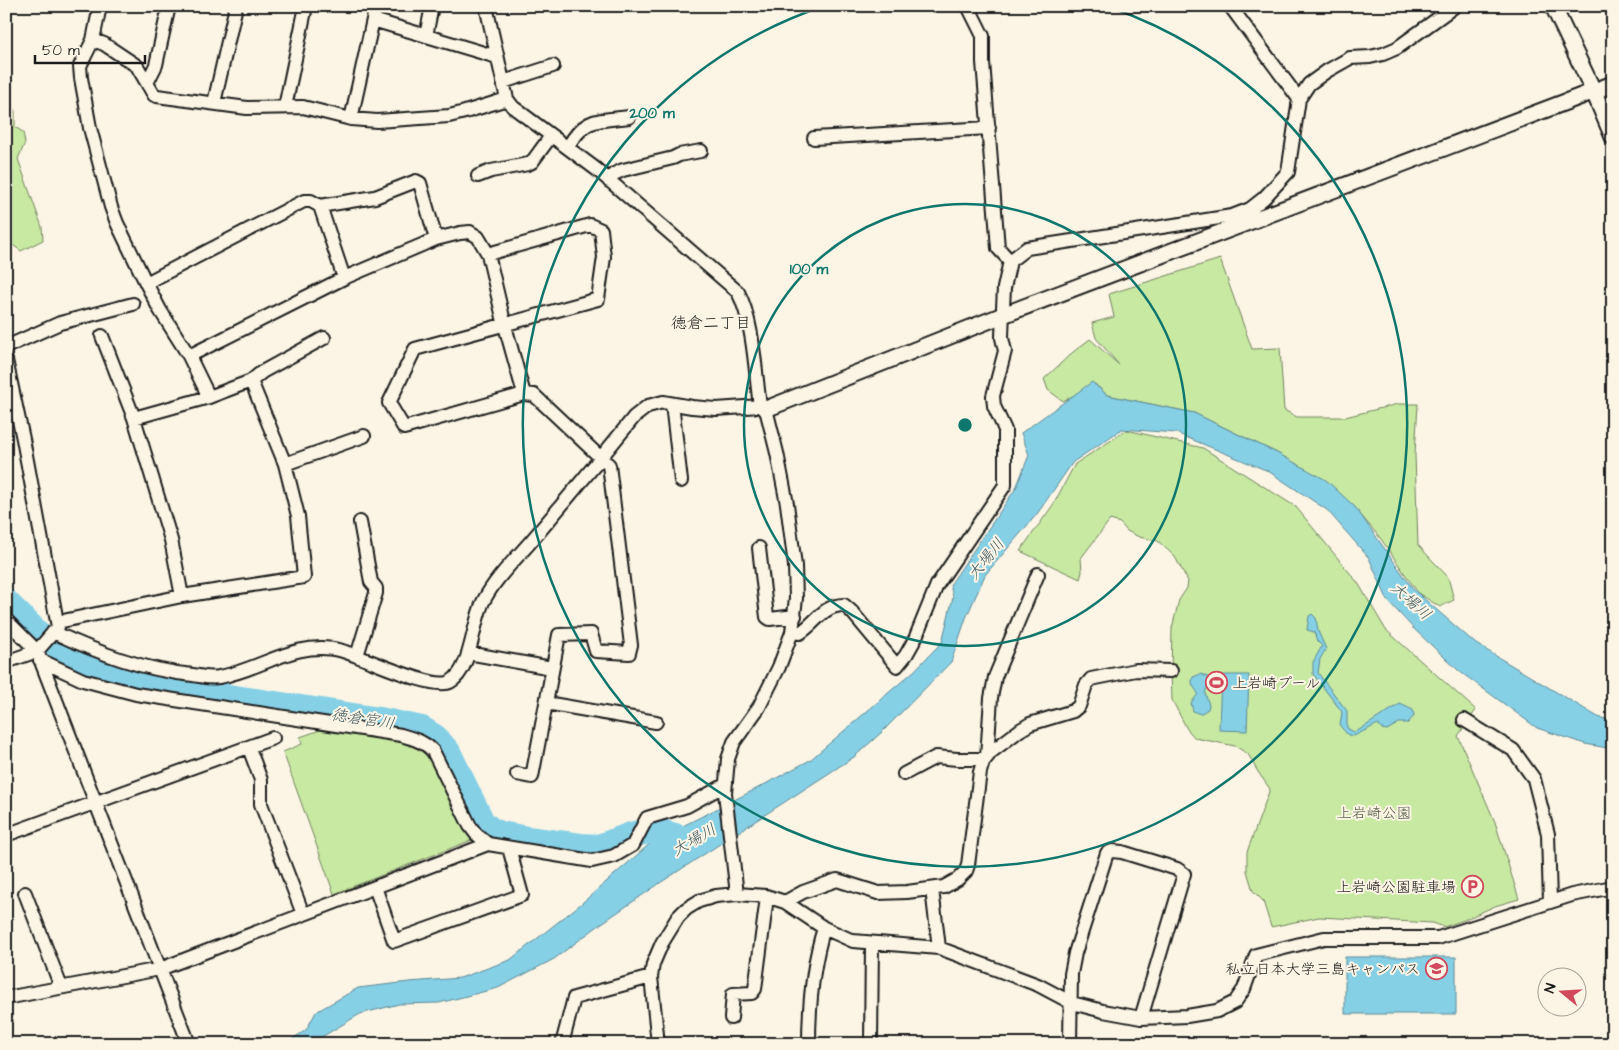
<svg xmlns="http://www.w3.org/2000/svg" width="1619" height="1050" font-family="'Architects Daughter','Klee One',sans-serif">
	<rect width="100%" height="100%" fill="#fcf5e5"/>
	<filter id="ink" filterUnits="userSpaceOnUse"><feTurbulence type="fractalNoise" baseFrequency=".02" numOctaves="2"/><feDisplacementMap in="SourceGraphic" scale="10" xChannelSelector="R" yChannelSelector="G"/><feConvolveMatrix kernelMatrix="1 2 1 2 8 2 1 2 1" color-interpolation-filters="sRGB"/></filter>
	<g filter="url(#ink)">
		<path fill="#c7e9a2" stroke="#72825f" d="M6,97L15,111V127L23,132L25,143L18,159L42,227L43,240L21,251L6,240Z
			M1220,259L1252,349L1280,348L1284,410L1297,417H1345L1398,404H1418L1415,454L1418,545L1448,577L1454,600L1440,607L1418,593L1381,539L1353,506L1279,454L1194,413L1107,395L1095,384L1063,401L1048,390L1044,379L1073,352L1090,339L1119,365L1096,338L1092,323L1114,317L1109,294Z
			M1127,430L1203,448L1296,507L1358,583L1386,630L1476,710L1458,736L1495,822L1519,899L1495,906L1464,920L1444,927L1433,923L1319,917L1271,927L1263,901L1253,891L1247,871V852L1270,789L1258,772L1248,754L1235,746L1195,738L1187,729L1172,700L1171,671L1172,628L1179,600L1187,588L1188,581L1175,557L1158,541L1139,537L1127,531L1120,523L1110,520L1081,558L1082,572L1080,579L1020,551L1053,505L1075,464Z
			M323,729L384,737L418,746L433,764L449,799L472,840L334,894L283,752L302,744L300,737Z"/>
		<path fill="#86d0e6" stroke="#5c8895" d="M1092,382L1107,395L1194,413L1279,454L1326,480L1355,507L1414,590L1476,644L1598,717L1613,721V749L1585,744L1537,728L1459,671L1414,629L1388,601L1369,558L1327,510L1268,471L1176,433L1122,429L1073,462L1037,514L985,575L966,618L951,662L882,732L854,757L663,881L602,923L554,959L498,988L439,1003L399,1004L360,1014L310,1044H285L306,1030L316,1012L358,988L409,982L460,978L510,960L582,903L653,841L756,789L810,760L914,671L942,642L953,597L950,585L1016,488L1029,455L1021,433Z
			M1312,614L1316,618L1318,631L1326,649L1320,659L1318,673L1347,711V728L1354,732L1359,730L1400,704L1413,710L1414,716L1408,723H1399L1387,730L1382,729L1378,724L1354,736L1348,735L1340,726L1342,712L1313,674V662L1322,646L1317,641L1314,632L1307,630L1309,616Z
			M1201,674L1208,677L1210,681L1205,693L1209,705L1208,709L1200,714L1193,711L1191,703L1198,694C1195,687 1190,685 1193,677Z
			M1221,675H1249L1247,731L1219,730Z
			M1345,957H1456V1014H1345Z"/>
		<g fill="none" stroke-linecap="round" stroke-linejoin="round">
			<path stroke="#86d0e6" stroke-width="26" d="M6,602L60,655L76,663L130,682L380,720L422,729L435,737L448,752L482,822L491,830L501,834L527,839L581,846L599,847L631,835L648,831H658L688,840"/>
			<defs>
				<path id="minor" d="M100,6L93,40L80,66L81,78L90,128L111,207L117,223L146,283L160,310L189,356L209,397
					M486,6L507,99L513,107L596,169L738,292C754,323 755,371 760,406
					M968,6L983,36V62L998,248L1010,261
					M1230,6L1299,99
					M373,20L497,57
					M426,36L432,6
					M93,40L104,44L137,66L154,95L157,96L247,108L303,107L351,119L377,121L449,116L465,112L507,99
					M503,82L553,66
					M147,83L156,65L169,6
					M214,103L236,6
					M285,107L306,6
					M351,119L376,6
					M814,138L989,128
					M568,147C585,117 597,121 629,117
					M478,176L491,171L528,164L532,162L551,136
					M609,181L614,174L623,170L673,158L679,155L701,151
					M320,206L375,197L416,181L420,183L436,239
					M488,254L590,225L601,230L604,257L598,299L415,349L389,403L404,428L524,394L534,395L601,458L609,465L631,645L629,653L596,651L591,634L559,635L532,777L517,774
					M146,283L304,201H311L320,206L344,278
					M102,336L134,418L171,540L182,596
					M6,347L60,323L133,304
					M189,356L344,278L436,239L460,233L470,232L478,237L488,254L505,326L524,394
					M6,360L23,439L58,627L37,651L6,662
					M251,381L262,372L324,338
					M672,404L681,481
					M285,464L364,436
					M759,548L767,617L770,619L795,616
					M6,620L37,651L189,1044
					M58,622L182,596L304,577L298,516L285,464L251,381L209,397L134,418
					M53,632C99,653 143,670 193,675C201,676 211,679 219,677C260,670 295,640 339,650C360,655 433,691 450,682C472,670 472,622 484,600C497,576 516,559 533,539C567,499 601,458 634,417L648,406L663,402L692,407L716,409L760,406L766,409L777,453L787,504L795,566L796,598L792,632L779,667L759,707L734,742L728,759L725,793L737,894
					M792,632L800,633C816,623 823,605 844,605L852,612L897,666L906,655L915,639L937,585L1005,485V430L994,406L993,396L1005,351L1002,338L1003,308L1004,288L1010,261L1027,248L1232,216L1250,209L1264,198L1288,172L1299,99L1309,84L1327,71L1350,58L1370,57L1383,54L1397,48L1455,6
					M468,653L552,668
					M357,656L376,593V588L371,582L360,522
					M40,660L83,680L136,694L401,735C413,739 424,741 433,751L470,826L476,834L488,844L592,861L614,856L633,845L647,818L687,806L725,785
					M546,703L656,722
					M1464,720L1513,750L1534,779L1548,834L1550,902
					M249,748L261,780V804L303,914
					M987,757L991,698L995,677L1038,574
					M904,774L936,757L957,759H985
					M6,835L273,738
					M375,887L394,941L522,895L509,848
					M932,889L939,948
					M25,893L61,987
					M785,902L803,892L837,880L878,893L907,892L944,887L958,879L966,871L968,865L980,772L983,762L991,752L1020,730L1030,724L1073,711L1079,706L1086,685L1091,679L1136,670L1171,671
					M6,998L160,969L488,844
					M731,1018L733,994L752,993L755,989L767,897
					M562,1044L574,998L651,977
					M658,1044L651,977L653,964L662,943L678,917L686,909L699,901L716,896L737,894L766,896L785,902L824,928L853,941L939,948L1038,985L1072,1003L1103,1011L1141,1018L1187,1016L1217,1011L1235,1002L1244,989L1256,955L1324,938H1438L1572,895L1613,887
					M809,1044C809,1004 812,966 824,928
					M871,1044L872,943
					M1070,1044L1071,974L1075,953L1107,853L1112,851L1122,852L1177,869L1184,874L1141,1018"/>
				<path id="tertiary" d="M1553,6L1594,92L1613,137
					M766,409L1003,315L1613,84"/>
			</defs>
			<use href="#minor" stroke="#1c1c1c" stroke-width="16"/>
			<use href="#tertiary" stroke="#1c1c1c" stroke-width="19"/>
			<use href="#minor" stroke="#fcf5e5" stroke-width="12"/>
			<use href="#tertiary" stroke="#fcf5e5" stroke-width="15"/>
		</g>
	</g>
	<g fill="none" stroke="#0f766e" stroke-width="2.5">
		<circle cx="965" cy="425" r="221"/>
		<path d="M1109 7A442 442 0 1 1 821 7"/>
	</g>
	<defs>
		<symbol id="stadium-ring" viewBox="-11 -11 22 22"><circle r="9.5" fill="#fcf5e5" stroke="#d1495b" stroke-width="1.5"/><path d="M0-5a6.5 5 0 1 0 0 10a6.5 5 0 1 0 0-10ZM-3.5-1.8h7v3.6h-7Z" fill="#d1495b"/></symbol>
		<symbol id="parking-ring" viewBox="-11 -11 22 22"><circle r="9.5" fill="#fcf5e5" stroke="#d1495b" stroke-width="1.5"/><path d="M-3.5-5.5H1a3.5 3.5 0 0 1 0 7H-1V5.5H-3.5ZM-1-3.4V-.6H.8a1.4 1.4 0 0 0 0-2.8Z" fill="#d1495b"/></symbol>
		<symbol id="school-ring" viewBox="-11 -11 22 22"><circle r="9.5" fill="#fcf5e5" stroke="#d1495b" stroke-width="1.5"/><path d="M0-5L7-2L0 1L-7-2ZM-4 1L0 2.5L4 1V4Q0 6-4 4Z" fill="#d1495b"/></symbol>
	</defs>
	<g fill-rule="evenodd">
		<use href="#stadium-ring" x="1204" y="670" width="25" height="25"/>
		<use href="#parking-ring" x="1460" y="874" width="25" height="25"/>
		<use href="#school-ring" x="1424" y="956" width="25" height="25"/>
	</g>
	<g text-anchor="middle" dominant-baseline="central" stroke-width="4" stroke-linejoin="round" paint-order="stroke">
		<g font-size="15" fill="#1c1c1c" stroke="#fcf5e5" text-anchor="end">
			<text x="1232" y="683" text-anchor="start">上岩崎プール</text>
			<text x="1456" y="887">上岩崎公園駐車場</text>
			<text x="1420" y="969">私立日本大学三島キャンパス</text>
		</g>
		<g font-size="15" fill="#4f5a44" stroke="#fcf5e5">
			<text x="1374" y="813">上岩崎公園</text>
		</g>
		<g font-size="16" fill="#1c1c1c" stroke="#fcf5e5">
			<text x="711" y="323">徳倉二丁目</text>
		</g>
		<g font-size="16" font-style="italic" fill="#415b63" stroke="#fcf5e5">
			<text transform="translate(986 559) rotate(-51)">大場川</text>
			<text transform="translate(1411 601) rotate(42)">大場川</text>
			<text transform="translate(363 719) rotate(9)">徳倉宮川</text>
			<text transform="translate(694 840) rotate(-30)">大場川</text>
		</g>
	</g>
	<circle cx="965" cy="425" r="8" fill="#0f766e" stroke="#fcf5e5" stroke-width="2.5"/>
	<g font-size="15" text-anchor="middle" font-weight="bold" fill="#0f766e" stroke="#fcf5e5" stroke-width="4" stroke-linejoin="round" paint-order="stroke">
		<text x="652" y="118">200 m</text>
		<text x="809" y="274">100 m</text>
	</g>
	<rect width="1619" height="1050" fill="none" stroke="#fcf5e5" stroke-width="25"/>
	<rect x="12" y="12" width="1594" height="1025" fill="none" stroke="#1c1c1c" stroke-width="2" filter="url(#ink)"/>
	<g transform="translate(1562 992) rotate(288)"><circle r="24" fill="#fcf5e5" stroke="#a29e95"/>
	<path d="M0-4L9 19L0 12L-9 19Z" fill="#d1495b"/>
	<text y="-8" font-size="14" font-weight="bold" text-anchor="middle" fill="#1c1c1c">N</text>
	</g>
	<path d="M35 55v8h110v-8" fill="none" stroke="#1c1c1c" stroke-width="2.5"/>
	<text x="42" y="55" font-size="15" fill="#1c1c1c" stroke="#fcf5e5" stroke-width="4" paint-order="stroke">50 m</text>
</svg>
